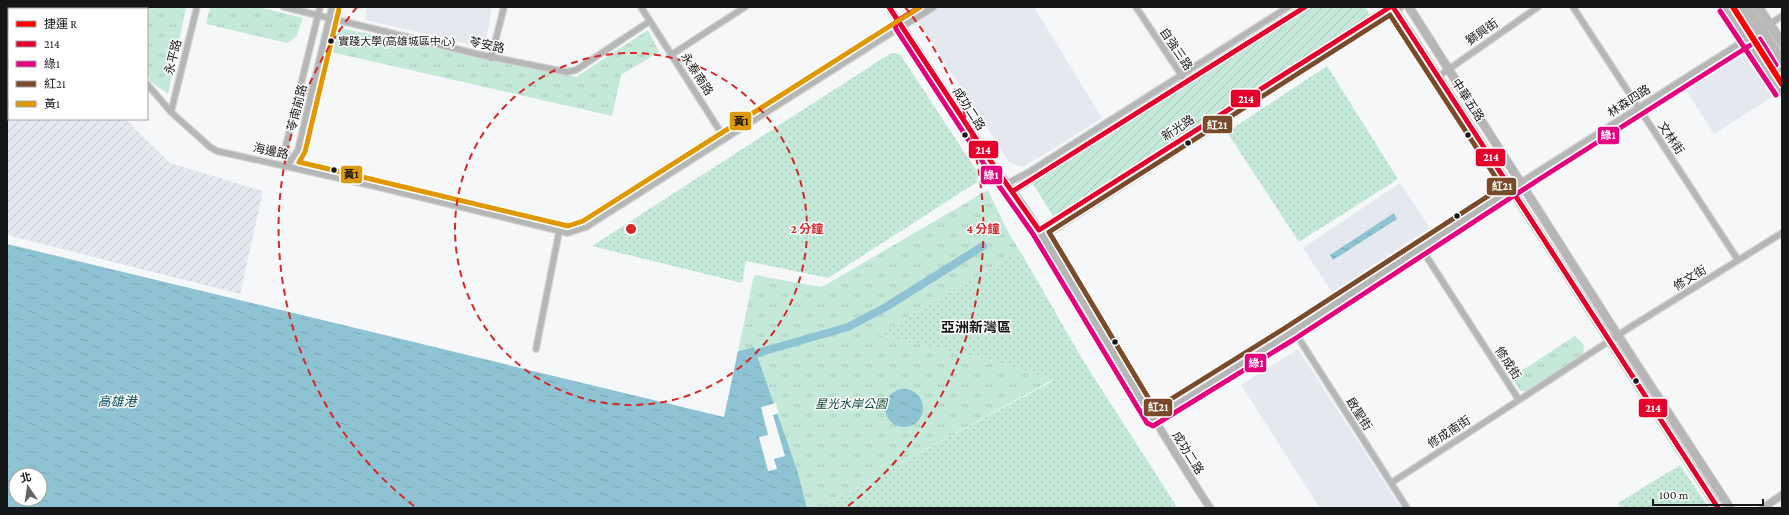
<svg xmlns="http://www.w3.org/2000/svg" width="1789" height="515" font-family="'Crimson Pro','Noto Sans TC',serif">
	<defs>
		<pattern id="industrial-furrows" width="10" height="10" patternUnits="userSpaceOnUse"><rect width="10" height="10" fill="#e5e8ef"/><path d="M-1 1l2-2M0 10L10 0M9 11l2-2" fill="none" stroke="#c4c6cc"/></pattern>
		<pattern id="grass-dots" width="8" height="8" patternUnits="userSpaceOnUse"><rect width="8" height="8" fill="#c4e9d9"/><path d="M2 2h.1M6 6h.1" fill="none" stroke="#a8c7ba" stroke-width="1.8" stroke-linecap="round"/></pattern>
		<pattern id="park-tufts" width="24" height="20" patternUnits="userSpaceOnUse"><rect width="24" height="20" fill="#c4e9d9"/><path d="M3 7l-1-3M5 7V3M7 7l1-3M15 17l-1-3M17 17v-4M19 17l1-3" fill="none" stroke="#a8c7ba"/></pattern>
		<pattern id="garden-furrows" width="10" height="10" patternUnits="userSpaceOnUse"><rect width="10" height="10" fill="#c4e9d9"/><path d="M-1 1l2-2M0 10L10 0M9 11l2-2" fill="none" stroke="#a8c7ba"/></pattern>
		<pattern id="water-ripples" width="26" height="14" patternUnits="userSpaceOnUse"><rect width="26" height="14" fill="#8ec3d3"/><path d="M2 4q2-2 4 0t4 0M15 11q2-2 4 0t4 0" fill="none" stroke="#7aa7b4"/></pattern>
	</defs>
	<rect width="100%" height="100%" fill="#f6f7f9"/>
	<path fill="#e5e8ef" d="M367,7H492L486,40L477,46L365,20Z
		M909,7H1034L1102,118L1047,153L1022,167L1009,162Z
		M1740,52L1749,53L1775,95L1714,134L1684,87Z
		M1400,183L1430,228L1332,292L1303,248Z
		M1298,349L1401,508H1320L1241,385Z"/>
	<path fill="url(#industrial-furrows)" d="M7,36L9,37V119H125L170,163L263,191L240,294L7,235Z"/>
	<path fill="url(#grass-dots)" d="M891,53L900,54L978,173L977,182L828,278L746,261L742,283L592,246Z
		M1327,66L1398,179L1299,242L1227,132Z
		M1020,251L1084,362L1177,507L819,508L1054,380L994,361L878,335Z
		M1680,465L1709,508H1621L1618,503Z"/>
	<path fill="url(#park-tufts)" d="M122,7H186L168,94L151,82L147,74V9H123Z
		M210,7H258L303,18L296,37L287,43L206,24Z
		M336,27L576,77L648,30L659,52L621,75L612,116L331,52Z
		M988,190L1008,232L1020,251L878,335L994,361L1054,379L819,508H807L754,347L738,351L754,275L822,287Z
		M1575,336L1584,345L1583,354L1526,391H1520L1512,377Z"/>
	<path fill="url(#garden-furrows)" d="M1311,7H1365L1370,16L1053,216L1033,184Z"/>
	<path fill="url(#water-ripples)" fill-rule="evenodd" d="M1394,213L1397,219L1333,260L1330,255Z
		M7,244L724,417L738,351L754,347L797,470L807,508H7ZM16,475H40V499H16Z
		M885 408a19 19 0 1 1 38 0a19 19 0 1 1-38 0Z"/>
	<path fill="#f6f7f9" d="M776,403L779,413L773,415L785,456L774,459L777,469L768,471L759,437L768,435L761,407Z"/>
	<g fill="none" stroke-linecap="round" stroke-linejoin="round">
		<path stroke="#8ec3d3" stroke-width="8" d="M757,353L848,327L886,307L983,246"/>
		<defs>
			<path id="minor" d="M114,7L115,9
				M284,7L477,54L566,72L576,70L650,21
				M641,7L725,139
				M1136,7L1186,82
				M1573,7L1738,260
				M1767,26L1782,16
				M671,55L745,7
				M491,58L504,7
				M1439,76L1538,7
				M147,84L171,112L210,147L217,151L374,186L568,233L586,227L902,26
				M171,112L197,7
				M287,166L298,150L332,7
				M287,166L286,145L320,7
				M1008,183L1029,172L1288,7
				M1043,237L1401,7
				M1421,248L1519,400L1629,328L1782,233
				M1294,331L1407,508
				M536,349L559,232
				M1153,419L1289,334L1534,174L1750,37
				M1391,483L1519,400"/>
			<path id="tertiary" d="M889,7L996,169C1026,206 1050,248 1075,288C1120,362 1163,436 1210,508
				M902,26L933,7
				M1013,191L1305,7
				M1039,230L1390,7
				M1763,508L1782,495"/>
			<path id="secondary" d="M1393,7L1718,508
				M1409,7L1615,331L1730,508"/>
			<path id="primary" d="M1726,7L1782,91
				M1736,7L1782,78
				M1747,7L1782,61
				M1758,7L1782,43"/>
		</defs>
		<use href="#minor" stroke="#d3d3d4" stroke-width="8"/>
		<use href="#tertiary" stroke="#d3d3d4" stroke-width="9"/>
		<use href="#secondary" stroke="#d3d3d4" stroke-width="10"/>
		<use href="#primary" stroke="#d3d3d4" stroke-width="11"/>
		<use href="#minor" stroke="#b5b6b6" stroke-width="5.5"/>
		<use href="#tertiary" stroke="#b5b6b6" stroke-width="7"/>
		<use href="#secondary" stroke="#b5b6b5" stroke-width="8"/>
		<use href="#primary" stroke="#b9b8b8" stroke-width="9"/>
		<defs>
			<path id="bus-1" d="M889,7L996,169L1039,230L1390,7
				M1393,7L1718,508
				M1013,191L1305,7"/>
			<path id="bus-2" d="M920,7L897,21L895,24L896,29L990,173L1033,234L1147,423L1153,426L1293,340L1538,180L1760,39L1776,65
				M1720,11L1776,95"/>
			<path id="bus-3" d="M1390,15L1502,187L1285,328L1155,409L1049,232Z"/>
			<path id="bus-4" d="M339,9L305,152L299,162L568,226L583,221L920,7"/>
		</defs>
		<use href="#bus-1" stroke="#fff" stroke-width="8"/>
		<use href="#bus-2" stroke="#fff" stroke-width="8"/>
		<use href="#bus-3" stroke="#fff" stroke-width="8"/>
		<use href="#bus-4" stroke="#fff" stroke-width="8"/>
		<use href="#bus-1" stroke="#e4002b" stroke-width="5"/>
		<use href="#bus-2" stroke="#e5007d" stroke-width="5"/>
		<use href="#bus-3" stroke="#7a4b2a" stroke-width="5"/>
		<use href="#bus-4" stroke="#e09802" stroke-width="5"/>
		<defs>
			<path id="metro-1" d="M1733,7L1782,84"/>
		</defs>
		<use href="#metro-1" stroke="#fff" stroke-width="9"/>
		<use href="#metro-1" stroke="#f00" stroke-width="6"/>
	</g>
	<g fill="none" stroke="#d62828" stroke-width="2" stroke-dasharray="7 5">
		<circle cx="631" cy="229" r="176"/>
		<path d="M414 506A352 352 0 0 1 357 7M905 7A352 352 0 0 1 848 506"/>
	</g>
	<g fill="#151617" stroke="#fff" stroke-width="1.5">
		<circle cx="331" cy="41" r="3.5"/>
		<circle cx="965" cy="135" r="3.5"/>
		<circle cx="1468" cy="135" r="3.5"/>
		<circle cx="1188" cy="143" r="3.5"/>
		<circle cx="334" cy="170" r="3.5"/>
		<circle cx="1457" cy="216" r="3.5"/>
		<circle cx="1115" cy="342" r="3.5"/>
		<circle cx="1636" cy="381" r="3.5"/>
	</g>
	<g text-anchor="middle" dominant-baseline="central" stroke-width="3" stroke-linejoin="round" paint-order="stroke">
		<g font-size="11" fill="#151617" stroke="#fff" text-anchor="start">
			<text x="338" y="41">實踐大學(高雄城區中心)</text>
		</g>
		<g font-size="12" fill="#151617" stroke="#fff">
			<text transform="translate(1482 32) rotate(-35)">獅興街</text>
			<text transform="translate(487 45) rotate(12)">苓安路</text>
			<text transform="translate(1176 49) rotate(56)">自強三路</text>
			<text transform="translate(173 57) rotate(-76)">永平路</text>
			<text transform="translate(697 74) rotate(57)">永泰南路</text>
			<text transform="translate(1468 100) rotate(57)">中華五路</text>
			<text transform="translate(1629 101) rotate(-33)">林森四路</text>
			<text transform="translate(297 108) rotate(-76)">苓南前路</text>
			<text transform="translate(969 109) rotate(57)">成功二路</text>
			<text transform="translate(1178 128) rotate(-33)">新光路</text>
			<text transform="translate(1671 138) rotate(56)">文林街</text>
			<text transform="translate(271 151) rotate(12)">海邊路</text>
			<text transform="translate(1690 278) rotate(-32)">修文街</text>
			<text transform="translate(1508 363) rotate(57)">修成街</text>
			<text transform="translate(1359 414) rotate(57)">啟聖街</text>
			<text transform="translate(1449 432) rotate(-33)">修成南街</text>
			<text transform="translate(1188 453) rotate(58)">成功二路</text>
		</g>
		<g font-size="12" font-style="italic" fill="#0c4531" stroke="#fff">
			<text x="851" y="404">星光水岸公園</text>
		</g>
		<g font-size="13" font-style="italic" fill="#094d5d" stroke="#fff">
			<text x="117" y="401">高雄港</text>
		</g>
		<g font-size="14" font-weight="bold" fill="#151617" stroke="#fff">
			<text x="976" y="327">亞洲新灣區</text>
		</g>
	</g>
	<circle cx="631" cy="229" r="6" fill="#d62828" stroke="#fff" stroke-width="2"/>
	<g font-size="12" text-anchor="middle" font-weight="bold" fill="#d62828" stroke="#fff" stroke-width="3" stroke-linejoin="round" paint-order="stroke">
		<text x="807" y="233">2 分鐘</text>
		<text x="983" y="233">4 分鐘</text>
	</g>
	<g stroke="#fff" stroke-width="1.5">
		<rect x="1230" y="89" width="31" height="19" rx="4" fill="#e4002b"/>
		<rect x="729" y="111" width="23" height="20" rx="4" fill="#e09802"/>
		<rect x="1202" y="115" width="31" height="19" rx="4" fill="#7a4b2a"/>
		<rect x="1597" y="126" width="23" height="19" rx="4" fill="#e5007d"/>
		<rect x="968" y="140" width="31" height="19" rx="4" fill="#e4002b"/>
		<rect x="1475" y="148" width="31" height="19" rx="4" fill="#e4002b"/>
		<rect x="340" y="165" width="23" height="19" rx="4" fill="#e09802"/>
		<rect x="980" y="165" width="23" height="20" rx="4" fill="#e5007d"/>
		<rect x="1486" y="177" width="31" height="19" rx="4" fill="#7a4b2a"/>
		<rect x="1244" y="353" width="23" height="20" rx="4" fill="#e5007d"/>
		<rect x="1143" y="398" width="30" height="19" rx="4" fill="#7a4b2a"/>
		<rect x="1638" y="398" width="30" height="20" rx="4" fill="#e4002b"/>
	</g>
	<g font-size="11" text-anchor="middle" font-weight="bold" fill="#fff">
		<text x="1246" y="103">214</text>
		<text x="1217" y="129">紅21</text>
		<text x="1608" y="139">綠1</text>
		<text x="983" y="154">214</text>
		<text x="1491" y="161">214</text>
		<text x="991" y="179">綠1</text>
		<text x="1502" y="190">紅21</text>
		<text x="1256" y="367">綠1</text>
		<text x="1158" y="411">紅21</text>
		<text x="1653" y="412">214</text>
	</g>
	<g font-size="11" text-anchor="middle" font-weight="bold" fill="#111">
		<text x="741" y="125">黃1</text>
		<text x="351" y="178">黃1</text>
	</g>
	<rect width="1789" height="515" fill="none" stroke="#151617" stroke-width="16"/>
	<rect x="8" y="8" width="140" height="112" fill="#ffffff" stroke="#a1a2a2"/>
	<rect x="16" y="21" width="20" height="6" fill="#ff0000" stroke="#a1a2a2"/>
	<text x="44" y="28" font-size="12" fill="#151617">捷運 R</text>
	<rect x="16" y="41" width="20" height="6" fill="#e4002b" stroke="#a1a2a2"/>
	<text x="44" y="48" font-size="12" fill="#151617">214</text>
	<rect x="16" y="61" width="20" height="6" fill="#e5007d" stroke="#a1a2a2"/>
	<text x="44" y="68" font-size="12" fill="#151617">綠1</text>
	<rect x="16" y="81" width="20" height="6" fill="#7a4b2a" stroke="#a1a2a2"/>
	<text x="44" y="88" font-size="12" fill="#151617">紅21</text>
	<rect x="16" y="101" width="20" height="6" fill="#e09802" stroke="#a1a2a2"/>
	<text x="44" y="108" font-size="12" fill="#151617">黃1</text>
	<g transform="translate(28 487) rotate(347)"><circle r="19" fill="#ffffff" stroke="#a1a2a2"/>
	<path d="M0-3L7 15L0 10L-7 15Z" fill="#646566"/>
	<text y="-6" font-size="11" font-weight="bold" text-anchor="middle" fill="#151617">北</text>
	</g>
	<path d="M1653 499v6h110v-6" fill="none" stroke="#151617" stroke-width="2"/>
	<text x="1659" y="499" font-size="12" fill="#151617" stroke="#ffffff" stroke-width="3" paint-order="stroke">100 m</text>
</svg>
